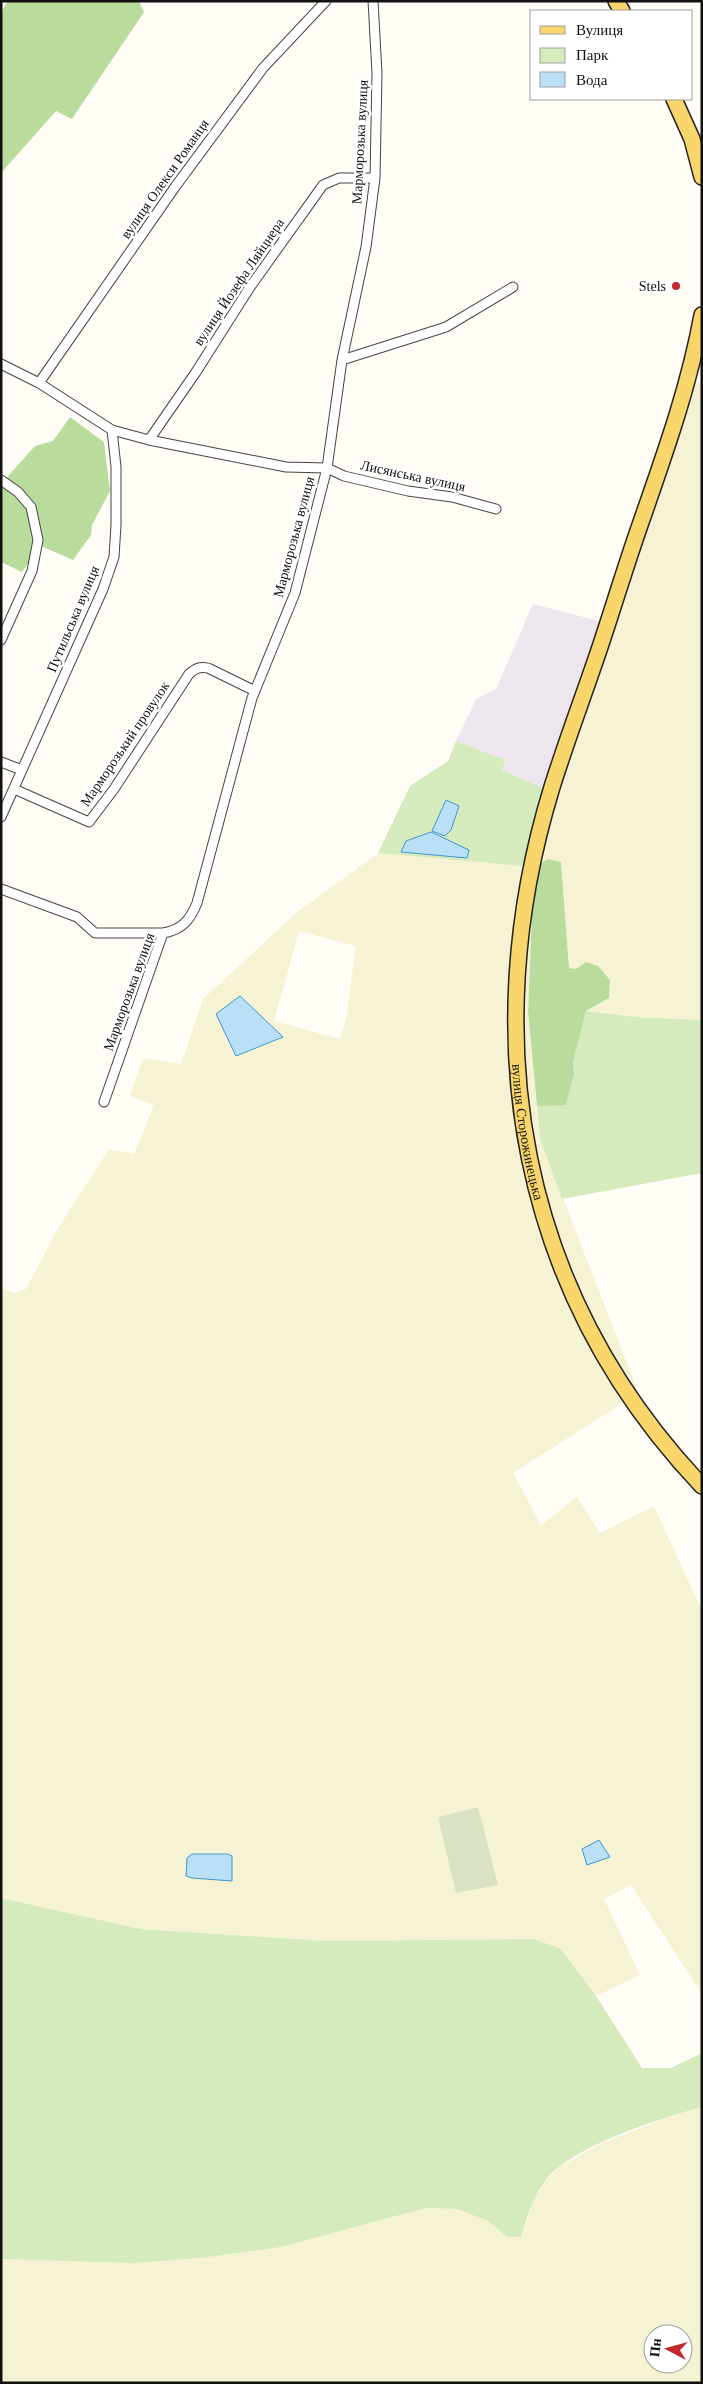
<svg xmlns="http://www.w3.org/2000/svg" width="703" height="2384" font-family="'Times New Roman',serif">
	<rect width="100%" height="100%" fill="#fffdf5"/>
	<path fill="#eee6ef" d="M533,604L603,622L550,791L502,770L506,760L456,741L476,699L496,689Z"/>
	<path fill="#f6f3d4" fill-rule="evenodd" d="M702,380V1020L635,1017L586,1011L609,998L576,969L569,968L561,862L534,867L528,1011L540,1139L637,1389L615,1408L513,1473L541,1525L577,1497L600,1533L654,1506L702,1611V1994L631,1885L604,1899L640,1975L596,1996L560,1948L533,1939L326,1941L141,1929L1,1898V1288L14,1293L26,1289L57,1230L109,1149L134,1154L154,1105L130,1096L143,1058L181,1064L203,999L295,914L378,853L534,866L679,392ZM299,931L356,946L346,1019L340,1039L274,1021Z
		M702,2107L701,2383H1V2259L55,2260L281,2247L426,2208L457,2209L488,2221L507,2237H521L535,2198L546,2180L561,2166L602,2143L679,2113ZM653,2334H683V2364H653Z"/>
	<path fill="#d5ebbd" d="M456,741L506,760L502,770L550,791L534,867L378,853L410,786L448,761Z
		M586,1011L635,1017L702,1020V1173L562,1199L540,1139L537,1106L566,1104L574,1074L573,1062Z
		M1,1898L141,1929L326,1941L533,1939L560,1948L596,1996L642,2068H671L702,2053V2107C660,2118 570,2147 545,2181C533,2198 527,2217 521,2237H507L488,2221L457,2209L426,2208L281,2247L200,2258L134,2263L1,2259Z"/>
	<path fill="#b9dc9c" d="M8,1H139L144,12L72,119L56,111L1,173V12Z
		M70,417L104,442L110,491L92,525L91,535L73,560L41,546L22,572L1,562V484L35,446L53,441Z
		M548,859L561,862L569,968L576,969L586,962L598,966L610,980L609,998L586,1011L573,1062L574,1074L566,1105L537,1106L528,1011L534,867Z"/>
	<path fill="#d9e3c4" d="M478,1807L498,1885L456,1893L438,1817Z"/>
	<path fill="#b9e0f7" stroke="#3f96cf" d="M446,800L459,806L451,830L445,836L432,831Z
		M431,832L469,850L467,858L401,852L406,841Z
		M240,996L283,1037L236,1056L216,1014Z
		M599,1840L610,1857L587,1865L582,1849Z
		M192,1854H228L232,1856V1881L192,1878L186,1876L187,1858Z"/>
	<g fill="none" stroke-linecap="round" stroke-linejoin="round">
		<defs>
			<path id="street" d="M342,360L446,327L513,287
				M1,364L39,383L112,430
				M39,383L175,187L263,68L326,1
				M149,440L196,372L250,287L323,185L339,178H375
				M1,480L18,492L31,507L38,540L32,571L1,640
				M1,762L22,770
				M14,789L89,822L114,789L189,674C195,669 199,666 208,668L255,691
				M1,817L103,589L114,557L116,525V467L112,430L149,440L286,467L327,468L344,476L408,491L452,497L496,509
				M1,889L77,917L95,933H163
				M104,1102L163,933C182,930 190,920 197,903L252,698L295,593L327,468L342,360L366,247L375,178L377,73L373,1"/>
			<g id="primary">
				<path d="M616,1L622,11"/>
				<path d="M674,99L692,139L702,177"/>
				<path id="s1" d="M702,315C689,387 664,456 640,525C626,565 614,605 601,644C585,692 567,739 552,787C475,1038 519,1293 702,1486"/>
			</g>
		</defs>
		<use href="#street" stroke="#444" stroke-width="11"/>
		<use href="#primary" stroke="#222" stroke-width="18"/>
		<use href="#street" stroke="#fff" stroke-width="9"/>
		<use href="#primary" stroke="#f9d66b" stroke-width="15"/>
	</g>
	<circle fill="#c4262e" stroke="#fff" stroke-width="2" cx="676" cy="286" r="5"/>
	<g text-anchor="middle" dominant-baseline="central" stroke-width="5" stroke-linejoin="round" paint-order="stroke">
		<g font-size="14" fill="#111" stroke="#fff">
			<text transform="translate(360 142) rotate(-87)">Марморозька вулиця</text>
			<text transform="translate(165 179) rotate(-55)">вулиця Олекси Романця</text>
			<text transform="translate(239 282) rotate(-56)">вулиця Йозефа Ляйцнера</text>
			<text transform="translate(413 476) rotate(12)">Лисянська вулиця</text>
			<text transform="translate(294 537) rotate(-75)">Марморозька вулиця</text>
			<text transform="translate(73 619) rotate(-67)">Путильська вулиця</text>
			<text transform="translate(125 744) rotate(-56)">Марморозький провулок</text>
			<text transform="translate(129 992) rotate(-70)">Марморозька вулиця</text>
			<text stroke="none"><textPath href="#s1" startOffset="845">вулиця Сторожинецька</textPath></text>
		</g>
		<g font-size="14" fill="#111" stroke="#fff" text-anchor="end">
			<text x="666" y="286">Stels</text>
		</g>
	</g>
	<rect width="703" height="2384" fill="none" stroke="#111111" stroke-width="5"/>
	<rect x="530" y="10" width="162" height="90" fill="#ffffff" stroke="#a0a0a0"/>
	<rect x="540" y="26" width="25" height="8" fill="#f9d66b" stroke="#a0a0a0"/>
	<text x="576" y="35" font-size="15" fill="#111111">Вулиця</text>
	<rect x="540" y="48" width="25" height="15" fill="#d5ebbd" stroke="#a0a0a0"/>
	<text x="576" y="60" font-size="15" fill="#111111">Парк</text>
	<rect x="540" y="72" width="25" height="15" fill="#b9e0f7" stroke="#a0a0a0"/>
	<text x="576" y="85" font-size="15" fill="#111111">Вода</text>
	<g transform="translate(668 2349) rotate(276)"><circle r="24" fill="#ffffff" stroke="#a0a0a0"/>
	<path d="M0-4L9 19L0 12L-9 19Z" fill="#c4262e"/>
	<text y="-8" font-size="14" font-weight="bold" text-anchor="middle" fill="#111111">Пн</text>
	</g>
</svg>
